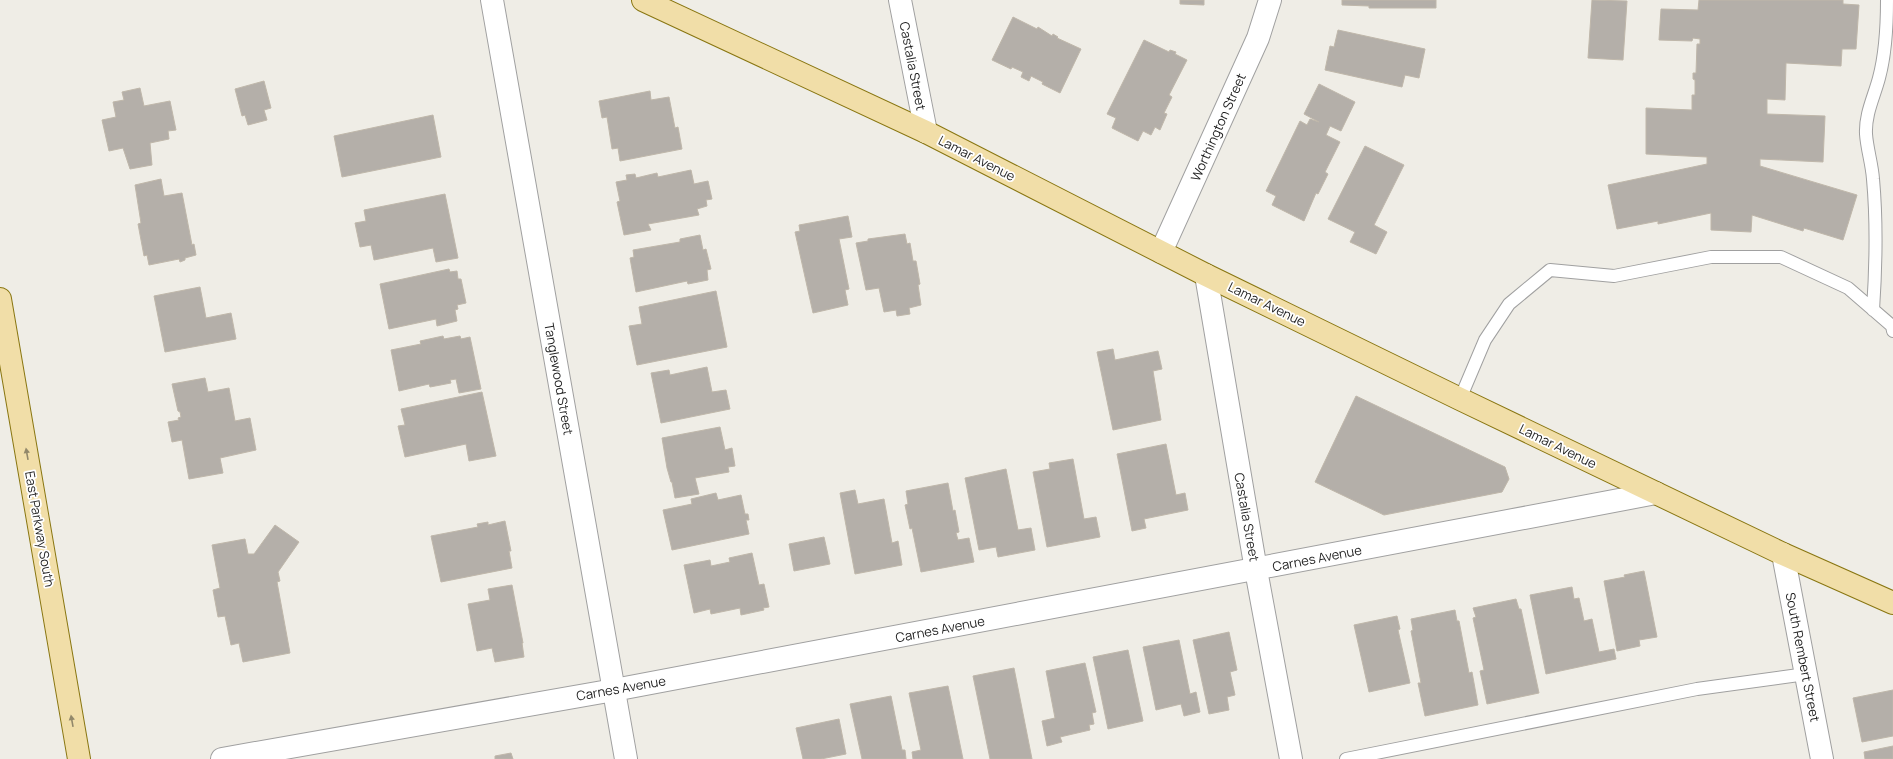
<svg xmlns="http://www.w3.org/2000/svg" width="1893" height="759" font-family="Manrope,sans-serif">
	<rect width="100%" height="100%" fill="#efede6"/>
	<path fill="#b4afa9" stroke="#bfb7aa" d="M1180,0H1204V5L1180,4Z
		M1342,0H1436V8H1369V6L1342,5Z
		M1592,0L1627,1L1623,60L1588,58Z
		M1699,0H1843V4L1859,5L1856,49H1842L1841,66L1786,63L1785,100L1767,99V114L1825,116L1823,162L1760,159V166L1857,195L1843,240L1804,228L1803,231L1752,215L1751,232L1711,230V213L1658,224V221L1617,229L1608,185L1707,164V157L1646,154V108L1692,110V95H1695V80L1693,79V73H1696L1697,44H1700V39L1693,38L1692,41L1659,40L1661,9L1698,10Z
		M1013,17L1037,29L1038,27L1052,36L1053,34L1058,37L1057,38L1081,49L1060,93L1042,84L1043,82L1031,76L1029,81L1021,77L1023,72L1012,67L1011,69L992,60Z
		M1338,30L1425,49L1419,78L1405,75L1402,87L1325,70L1330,46L1334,47Z
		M1144,40L1169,52L1170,50L1176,52L1175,54L1187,60L1169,95L1172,97L1164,113L1167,114L1160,130L1155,127L1151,135L1143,131L1138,141L1112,128L1116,118L1107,114Z
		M264,81L271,108L264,110L267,120L248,125L245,115L242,116L235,89Z
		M1319,84L1355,102L1341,131L1330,126L1326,135L1340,142L1325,172L1328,174L1318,194L1316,193L1304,221L1272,205L1276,196L1266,191L1300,121L1307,125L1310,119L1319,122L1304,114Z
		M140,88L144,106L170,101L176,130L168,131L169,139L150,143L152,165L130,169L123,148L109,151L102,120L116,117L113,102L124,100L122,92Z
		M650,91L651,100L669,97L675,128L678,127L682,149L620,161L618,148L612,149L607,117L602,118L599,101Z
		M433,115L441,157L342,177L334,136Z
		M1365,146L1404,165L1374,225L1387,232L1376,254L1350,242L1355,232L1328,219Z
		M691,170L694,184L708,181L712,199L706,200L707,206L697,209L699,215L648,224L651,230L624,235L617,202L620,201L616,182L627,180L626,175L635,174L636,178L657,173L658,177Z
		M161,179L164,196L182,193L192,245L194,244L196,255L185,258V260L180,262L179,259L149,265L147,255L144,256L138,224L141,223L135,185Z
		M445,194L458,258L436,262L433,248L374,260L371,245L360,247L355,223L366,221L364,210Z
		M848,216L852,237L839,239L849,289L845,290L848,305L813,313L795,232L800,231L799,225Z
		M905,234L907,244L910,243L913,261H916L920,284L918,285L921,305L909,308L910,314L897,316L896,310L884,312L879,288L866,290L856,243L868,241V239Z
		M700,235L703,250L706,249L711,269L707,270L708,280L688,284L687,281L636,292L630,258L634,257L633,250L680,242V239Z
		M449,269L450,272L457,271L458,279H461L466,303L457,305L458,309L455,310L457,321L437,326L436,319L389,329L380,284Z
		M200,287L206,318L231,313L236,339L165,352L154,296Z
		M716,291L727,347L637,365L629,326L642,324L639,307Z
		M443,336L444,339L460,336L461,339L470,337L481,389L459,393L456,379L450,380L451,383L430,387L429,384L399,391L391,350L421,344L420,341Z
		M1113,349L1115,360L1158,351L1162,369L1153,371L1161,420L1113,430L1097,352Z
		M707,367L712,392L726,390L730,409L661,423L651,373L669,370L670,375Z
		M205,378L208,392L229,388L235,421L250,418L256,450L220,458L223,473L189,479L182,440L172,442L168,422L179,420L178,418L181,417L180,412L178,411L172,384Z
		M482,392L496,456L469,461L466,444L405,457L398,426L405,425L401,409Z
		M1356,396L1505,467L1509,479L1502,492L1384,515L1315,482Z
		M720,427L725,450L732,448L735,466L728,467L729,472L695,478L699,494L675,498L672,482H671L667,468L662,438Z
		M1166,444L1176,495L1185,493L1188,510L1144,519L1146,528L1132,531L1117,454Z
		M1073,459L1084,519L1096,517L1100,537L1047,547L1033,472L1050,469L1049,463Z
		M1006,469L1018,530L1031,528L1035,550L998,557L996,547L979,550L965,478Z
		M948,483L953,511L955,510L959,532L956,533L958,540L969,538L974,562L921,572L912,528L910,529L905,505L908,504L906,491Z
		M855,490L858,504L884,499L892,543L898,541L902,565L855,574L840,493Z
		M716,493L718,500L741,495L745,514H748L749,520H746L749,534L672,550L663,510L692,504L691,499Z
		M505,521L511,551H509L512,568L441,582L431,536L478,527L477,524L488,522V525Z
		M275,525L299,542L278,572L280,581L277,582L290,653L243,662L239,643L231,645L225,616L218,617L213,590L220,588L212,545L245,539L248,554H254Z
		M824,537L830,564L794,571L789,544Z
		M752,553L759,585L764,584L769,607L763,608L764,610L741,615L740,608L711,614L710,609L694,613L684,565L710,560L711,566L730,562L729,558Z
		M1644,571L1657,637L1639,640L1640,646L1617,651L1604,581L1625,577L1624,575Z
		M512,585L523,643H522L524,657L495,662L492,648L477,651L468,604L490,600L488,589Z
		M1572,587L1574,599L1579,598L1584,621L1592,619L1599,652L1614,649L1616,659L1546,674L1530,595Z
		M1516,599L1519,609H1521L1539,693L1487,704L1480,671L1484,670L1473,618L1476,617L1473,608Z
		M1455,610L1457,621H1459L1469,673L1472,672L1478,705L1425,716L1418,683H1421L1411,631L1413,630L1411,619Z
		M1397,616L1400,629L1398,630L1410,683L1369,692L1354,625Z
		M1229,632L1237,670L1230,672L1235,695L1227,697L1229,710L1209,714L1193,640Z
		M1179,640L1190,694L1196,692L1200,712L1184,716L1181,704L1156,710L1143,647Z
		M1128,650L1143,721L1108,729L1093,657Z
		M1085,663L1096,712L1092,713L1094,724L1089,725L1090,730L1060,737L1062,742L1047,746L1042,721L1055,718L1046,671Z
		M1014,668L1032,759H990L973,676Z
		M948,686L963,759H913L912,752L921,750L909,693Z
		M1893,690V736L1862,742L1853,698Z
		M891,696L902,750H905L906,759H862L850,704Z
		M839,719L846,754L821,759H803L796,728Z
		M1893,746V759H1865L1864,752Z
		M511,753L513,759H495V756Z"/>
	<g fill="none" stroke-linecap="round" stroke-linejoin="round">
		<defs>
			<path id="service" d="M1873,310C1876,266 1877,223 1873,179C1872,164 1867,149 1866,134C1865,114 1874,97 1879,78C1886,52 1887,27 1887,0
				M1460,399L1485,340L1509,304L1550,270L1614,276L1711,257H1781L1848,288L1892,326L1893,331
				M1346,759L1697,689L1806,674"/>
			<path id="minor" d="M492,0L626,759
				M1161,252L1258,38L1270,0
				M1206,275L1256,570L1291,759
				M1783,554L1822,759
				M222,759L614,690L1656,493"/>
			<path id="tertiary" d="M900,0L926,132"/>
			<path id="primary" d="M643,0L926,132L1206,275L1460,399L1783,554L1893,603
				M0,299L79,759"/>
		</defs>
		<use href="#service" stroke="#a0a0a0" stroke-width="14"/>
		<use href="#minor" stroke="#a0a0a0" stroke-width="24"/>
		<use href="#tertiary" stroke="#a0a0a0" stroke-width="24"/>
		<use href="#primary" stroke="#897611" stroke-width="24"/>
		<use href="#service" stroke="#fff" stroke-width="12"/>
		<use href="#minor" stroke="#fff" stroke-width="22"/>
		<use href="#tertiary" stroke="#fff" stroke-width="22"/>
		<use href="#primary" stroke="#f1dea8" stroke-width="22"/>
	</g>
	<defs><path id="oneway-solid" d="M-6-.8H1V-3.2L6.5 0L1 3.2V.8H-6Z"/></defs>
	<g fill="#92886a">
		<use href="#oneway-solid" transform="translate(27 454) rotate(-100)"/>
		<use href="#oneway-solid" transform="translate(72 721) rotate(-100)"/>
	</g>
	<g text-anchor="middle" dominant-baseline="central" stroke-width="3.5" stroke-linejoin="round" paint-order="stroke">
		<g font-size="13" fill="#1f1f1f" stroke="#fff">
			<text transform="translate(913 66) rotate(79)">Castalia Street</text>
			<text transform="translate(1218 127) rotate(-66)">Worthington Street</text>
			<text transform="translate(977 158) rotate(27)">Lamar Avenue</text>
			<text transform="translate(1267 304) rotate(26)">Lamar Avenue</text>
			<text transform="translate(559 379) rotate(80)">Tanglewood Street</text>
			<text transform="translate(1558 446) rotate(26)">Lamar Avenue</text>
			<text transform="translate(1247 517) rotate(80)">Castalia Street</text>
			<text transform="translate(40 529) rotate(80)">East Parkway South</text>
			<text transform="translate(1317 558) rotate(-11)">Carnes Avenue</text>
			<text transform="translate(940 629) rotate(-11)">Carnes Avenue</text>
			<text transform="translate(1803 657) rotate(79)">South Rembert Street</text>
			<text transform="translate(621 688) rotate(-10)">Carnes Avenue</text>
		</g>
	</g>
</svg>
